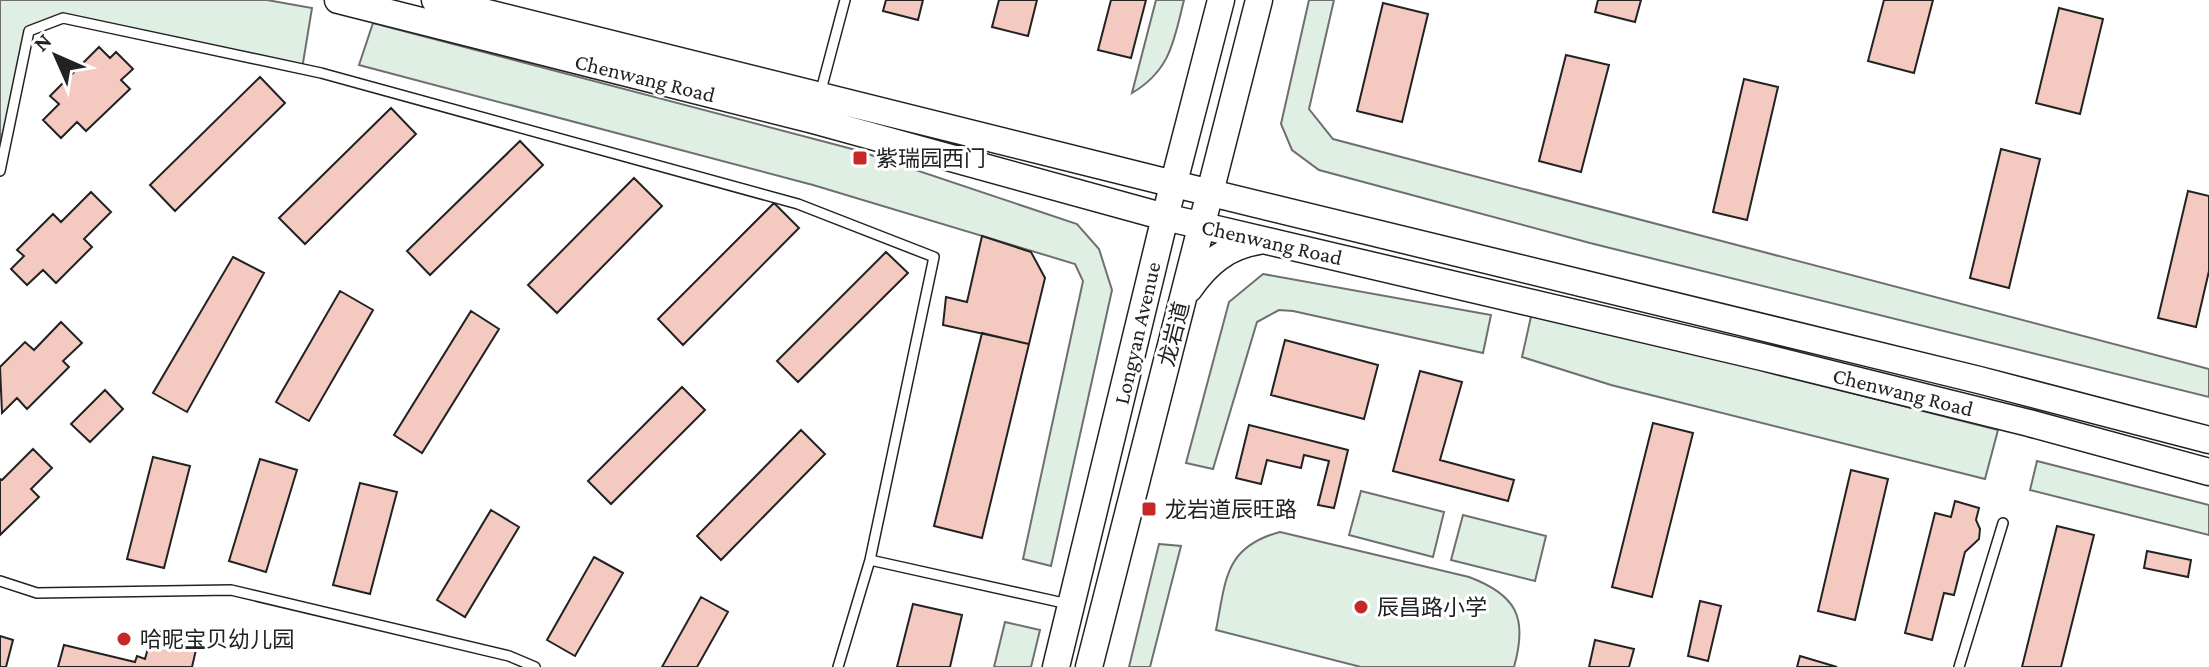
<svg xmlns="http://www.w3.org/2000/svg" width="2209" height="667" font-family="'Crimson Pro','Noto Sans SC',serif">
	<rect width="100%" height="100%" fill="#fff"/>
	<path fill="#e0efe3" stroke="#6f6f6f" stroke-width="2" d="M0,0H267L312,8L302,69L63,18L29,30L0,144Z
		M1156,0H1184C1174,40 1171,70 1132,93Z
		M1309,0H1334L1309,109L1333,139L2209,369V397L1590,243L1319,170L1292,150L1281,124Z
		M373,23L856,150L1077,224L1099,249L1112,290L1051,566L1023,559L1083,281L1075,264L813,185L359,65Z
		M1263,274L1491,315L1483,353L1293,311L1279,310L1257,322L1213,469L1186,463L1229,302Z
		M1532,312L1998,430L1985,479L1611,385L1522,357Z
		M2037,461L2209,505V535L2030,490Z
		M1361,491L1444,512L1433,557L1349,535Z
		M1463,515L1546,536L1535,581L1451,560Z
		M1280,532L1469,577C1517,595 1528,618 1514,667H1361L1216,630C1226,580 1224,547 1280,532Z
		M1159,544L1181,546L1150,667H1129Z
		M1005,622L1040,630L1031,667H994Z"/>
	<path fill="#f3c9c0" stroke="#222" stroke-width="2" d="M886,0H923L918,20L883,11Z
		M999,0H1037L1028,36L992,27Z
		M1111,0H1146L1131,58L1098,50Z
		M1598,0H1641L1635,22L1595,12Z
		M1884,0H1933L1914,73L1868,61Z
		M1383,3L1428,14L1402,122L1357,111Z
		M2059,8L2103,19L2080,114L2036,103Z
		M99,47L110,58L116,52L133,69L121,80L130,89L86,131L77,122L61,138L43,120L59,104L50,96Z
		M1566,55L1609,65L1581,172L1539,161Z
		M260,77L285,103L175,211L150,185Z
		M1744,79L1778,87L1747,220L1713,212Z
		M391,108L416,134L305,244L279,218Z
		M520,141L543,165L430,275L407,251Z
		M2001,149L2040,159L2009,288L1970,278Z
		M634,178L662,206L557,313L528,285Z
		M2188,191L2209,196V271L2196,327L2158,318Z
		M91,192L111,212L84,239L92,247L56,283L43,270L27,285L11,269L24,256L17,250L53,214L61,222Z
		M774,203L799,228L683,345L658,319Z
		M982,236L1031,252L1045,278L1029,344L943,325L946,297L967,302Z
		M886,252L908,273L798,382L777,361Z
		M233,257L264,273L187,412L153,393Z
		M340,291L373,310L309,421L276,402Z
		M471,311L499,329L422,453L394,435Z
		M61,322L82,343L63,361L69,367L27,409L17,398L2,413L0,367L25,342L34,350Z
		M982,333L1029,344L982,538L934,526Z
		M1285,340L1378,365L1364,419L1271,395Z
		M1420,371L1462,382L1440,460L1514,480L1508,501L1393,471Z
		M682,387L705,410L611,504L588,481Z
		M105,390L123,409L90,442L71,424Z
		M1653,423L1693,433L1652,597L1612,587Z
		M1249,425L1348,450L1334,508L1318,505L1329,461L1304,455L1301,468L1267,460L1261,484L1236,478Z
		M801,430L825,454L721,560L697,536Z
		M33,449L52,468L31,489L39,497L0,535V479L2,480Z
		M153,457L190,466L164,568L127,559Z
		M260,459L297,470L266,572L229,561Z
		M1851,470L1888,479L1855,620L1818,611Z
		M360,483L397,492L370,594L333,585Z
		M1955,501L1979,508L1976,520L1980,529L1979,539L1965,552L1954,595L1944,593L1932,640L1905,633L1935,513L1951,517Z
		M491,510L519,527L465,617L437,600Z
		M2057,526L2094,535L2061,667H2022Z
		M2147,551L2191,560L2188,577L2144,568Z
		M594,557L623,573L575,656L547,640Z
		M701,597L728,612L697,667H662Z
		M1700,601L1721,606L1708,661L1688,656Z
		M913,604L962,615L950,667H897Z
		M153,630L198,641L192,667H58L64,645L135,662L137,656L145,659Z
		M0,636L13,640L6,667H0Z
		M1595,640L1634,649L1629,667H1589Z
		M1800,656L1837,667H1797Z"/>
	<g fill="none" stroke-linecap="round" stroke-linejoin="round">
		<defs>
			<path id="lane" d="M820,94L845,0
				M0,171L29,31L63,18L321,73L798,204L934,257L870,560L838,667
				M870,560L1068,604
				M0,581L37,593L231,590L509,656L535,667
				M1959,667L2003,523"/>
			<path id="secondary" d="M338,0L813,120L1165,217L1762,357L2029,423L2209,472
				M435,0L1166,182L1979,380L2209,440
				M1189,289C1207,263 1227,246 1259,241
				M1056,667L1165,217L1221,0
				M1089,667L1259,0"/>
		</defs>
		<use href="#lane" stroke="#222" stroke-width="12"/>
		<use href="#secondary" stroke="#222" stroke-width="29"/>
		<use href="#lane" stroke="#fff" stroke-width="9"/>
		<use href="#secondary" stroke="#fff" stroke-width="26"/>
	</g>
	<g fill="#c62828" stroke="#fff" stroke-width="3">
		<rect x="852" y="150" width="16" height="16" rx="4"/>
		<rect x="1141" y="501" width="16" height="16" rx="4"/>
		<circle cx="1361" cy="607" r="8"/>
		<circle cx="124" cy="639" r="8"/>
	</g>
	<g text-anchor="middle" dominant-baseline="central" stroke-width="6" stroke-linejoin="round" paint-order="stroke">
		<g font-size="22" fill="#222" stroke="#fff">
			<text transform="translate(645 78) rotate(14)">Chenwang Road</text>
			<text transform="translate(1272 242) rotate(13)">Chenwang Road</text>
			<text transform="translate(1137 333) rotate(-77)">Longyan Avenue</text>
			<text transform="translate(1174 334) rotate(-76)">龙岩道</text>
			<text transform="translate(1903 392) rotate(14)">Chenwang Road</text>
		</g>
		<g font-size="22" fill="#222" stroke="#fff" text-anchor="start">
			<text x="876" y="158">紫瑞园西门</text>
			<text x="1165" y="509">龙岩道辰旺路</text>
			<text x="1377" y="607">辰昌路小学</text>
			<text x="140" y="639">哈昵宝贝幼儿园</text>
		</g>
	</g>
	<g transform="translate(56 56) rotate(315)" stroke="#ffffff" stroke-width="6" paint-order="stroke">
	<path d="M0-6L14 30L0 20L-14 30Z" fill="#222222"/>
	<text y="-12" font-size="22" font-weight="bold" text-anchor="middle" fill="#222222">N</text>
	</g>
</svg>
